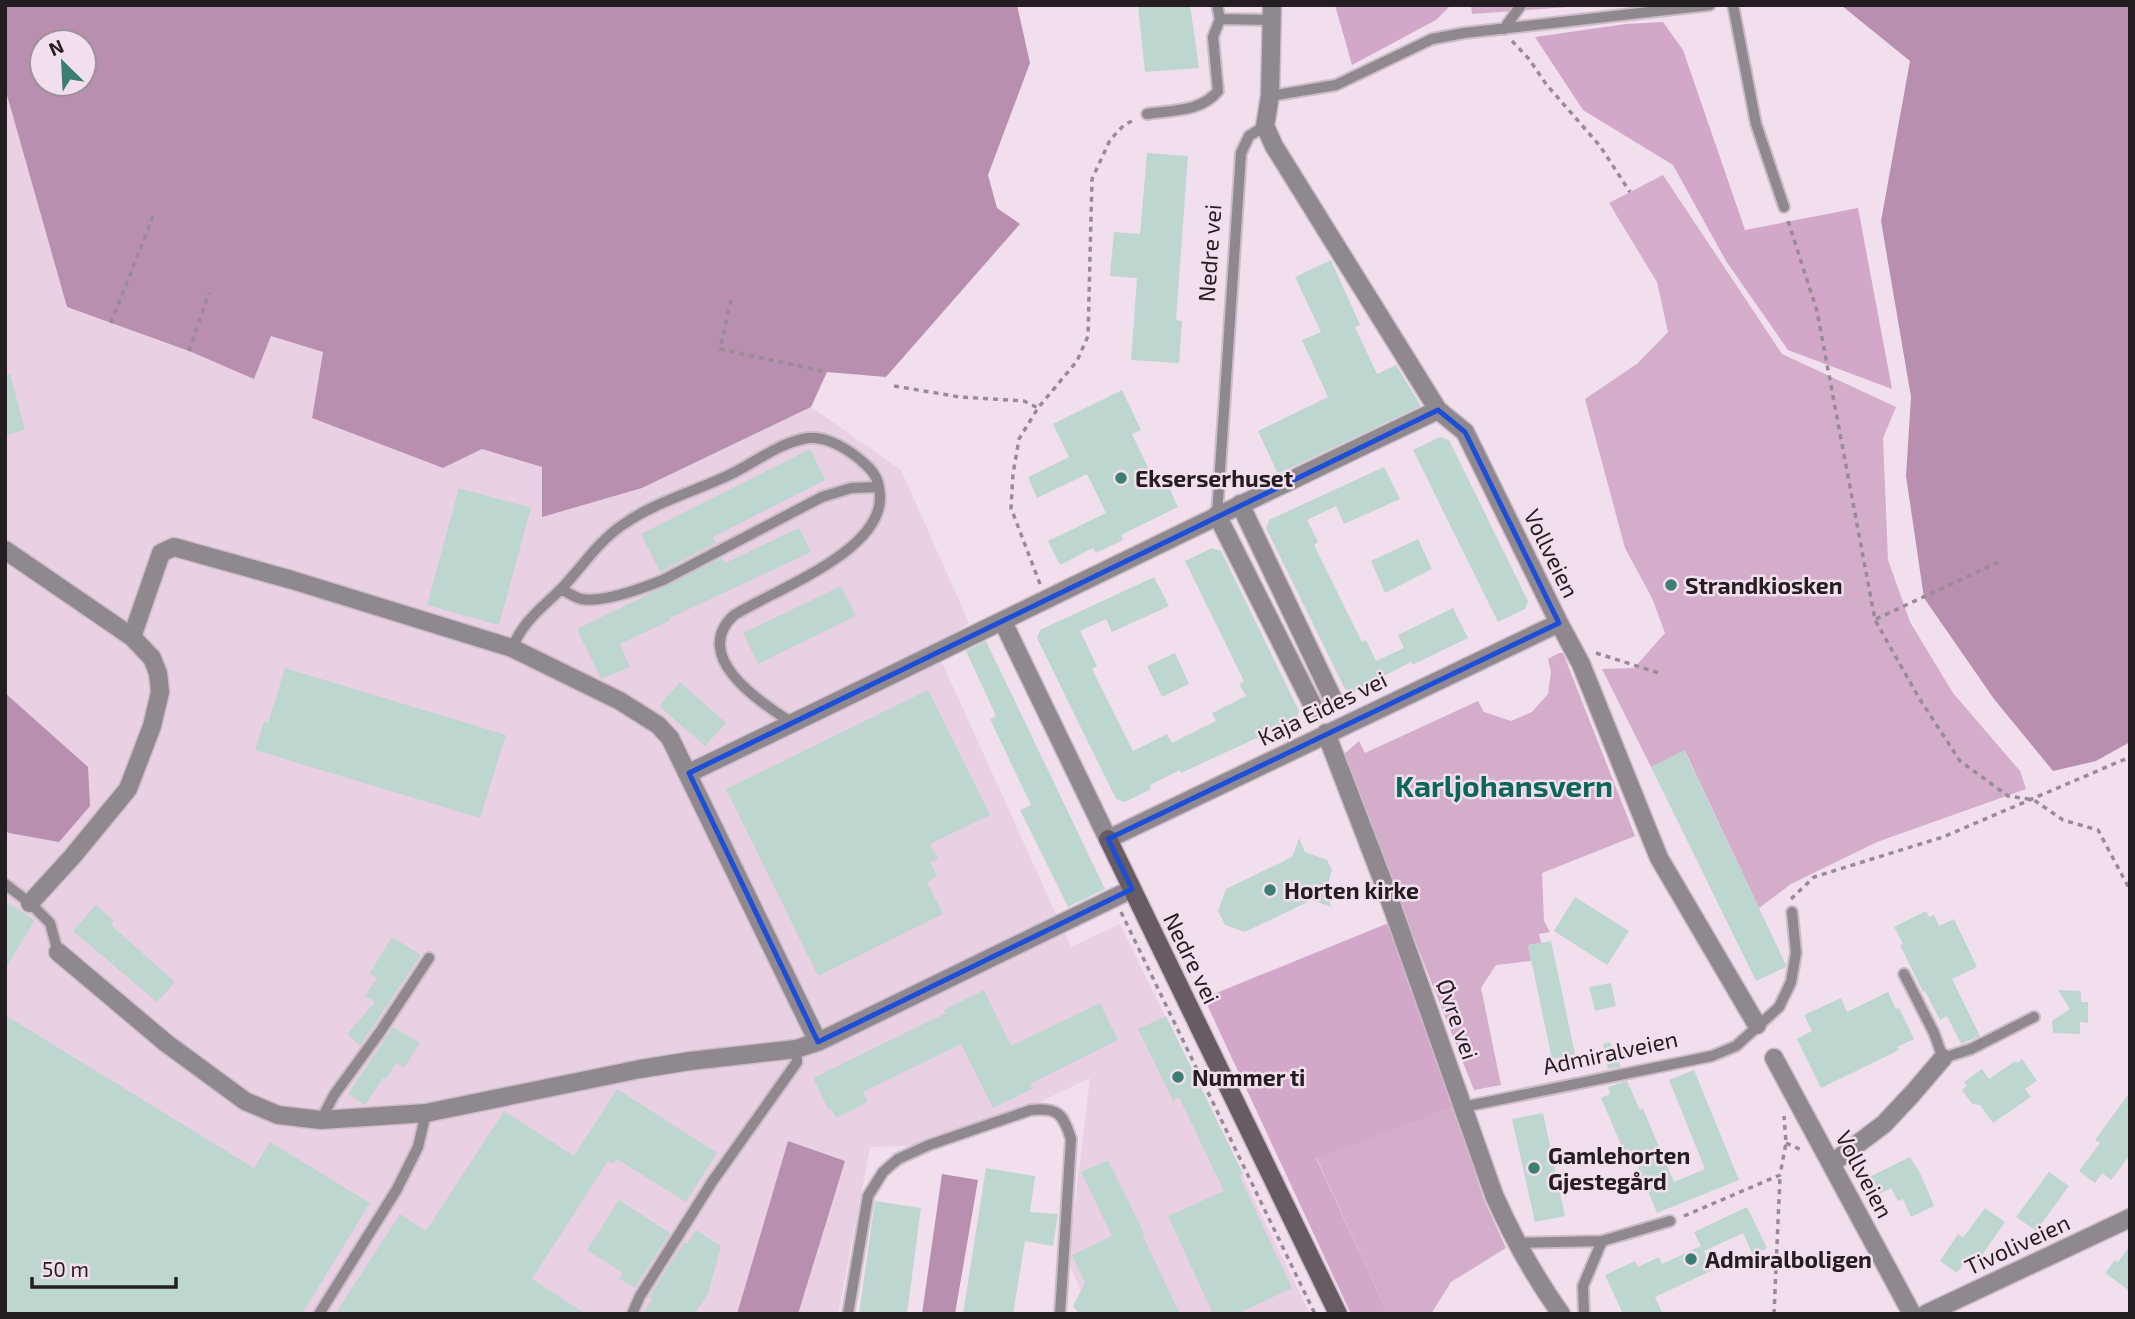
<svg xmlns="http://www.w3.org/2000/svg" width="2135" height="1319" font-family="'Exo 2',sans-serif">
	<rect width="100%" height="100%" fill="#f1dfed"/>
	<path fill="#e9d0e3" d="M5,88L67,307L189,351L254,379L271,335L323,352L312,418L443,468L482,449L542,467V516L642,488L811,407L901,470L969,623L935,647L1071,947L1120,924L1310,1314H1092L1068,1262L1090,1078L952,1144L870,1147L838,1314H5Z"/>
	<path fill="#d3adca" d="M1471,5H1596L1472,14Z
		M1663,175L1782,354L1896,407L1883,438L1888,560L1910,622L1953,693L2020,771L2026,789L1877,842L1791,884L1759,908L1685,751L1651,767L1602,669L1634,668L1665,633L1652,598L1625,548L1585,399L1638,363L1668,332L1657,282L1609,203Z
		M1559,653H1563L1635,836L1542,873L1544,921L1550,932L1539,934L1541,943L1528,945L1531,961L1496,965L1481,988L1501,1085L1474,1090L1342,756L1359,741L1365,753L1478,701L1484,712L1511,721L1532,712L1548,694L1551,672L1548,659Z
		M1454,1107L1483,1197L1506,1248L1451,1282L1431,1314H1388L1316,1157Z"/>
	<path fill="#d2a7c9" d="M1335,5H1451L1436,20L1352,65Z
		M1663,22L1683,50L1745,230L1858,208L1892,389L1788,350L1726,261L1673,165L1583,110L1535,37L1626,24Z
		M1391,922L1454,1107L1316,1158L1388,1314H1351L1204,998Z"/>
	<path fill="#b98fb0" fill-rule="evenodd" d="M5,5H1017L1030,63L988,175L997,208L1020,224L886,377L827,372L811,407L642,488L542,517V467L482,449L443,468L312,418L323,352L271,336L254,379L189,351L67,307L5,88ZM42,42H84V84H42Z
		M1841,5H2130V742L2096,761L2053,771L1994,699L1924,598L1906,476L1911,397L1881,221L1910,61Z
		M5,693L88,767L90,806L59,842L9,833L5,830Z
		M788,1141L845,1161L798,1314H737Z
		M942,1174L978,1180L955,1314H922Z"/>
	<path fill="#bed6d0" d="M1138,5H1190L1199,68L1145,72Z
		M1147,153L1188,156L1176,320L1182,321L1179,363L1131,360L1137,278L1110,276L1114,232L1140,234Z
		M1331,260L1360,325L1355,327L1377,374L1396,365L1421,406L1278,474L1258,431L1328,397L1302,340L1321,332L1295,277Z
		M10,374L25,430L5,435V375Z
		M1122,390L1141,430L1132,434L1154,480L1163,475L1178,507L1121,535L1123,540L1096,553L1093,548L1060,565L1048,541L1106,513L1087,474L1037,498L1028,477L1069,457L1053,424Z
		M1440,437L1449,440L1528,601L1525,609L1498,622L1413,450Z
		M810,449L825,480L713,537L716,543L660,572L641,534Z
		M1384,467L1400,499L1344,524L1336,506L1307,520L1318,542L1314,545L1362,642L1366,640L1376,661L1404,648L1398,635L1453,608L1468,638L1412,665L1411,662L1353,692L1345,689L1266,528L1269,520Z
		M459,488L531,508L499,625L427,605Z
		M799,528L811,552L670,618L671,620L620,644L630,667L601,679L577,629L722,558L725,563Z
		M1418,539L1432,569L1385,593L1371,561Z
		M1212,548L1221,551L1299,711L1296,720L1181,773L1180,770L1150,785L1151,789L1125,802L1116,799L1037,638L1040,630L1154,577L1169,606L1112,632L1106,619L1080,631L1097,666L1092,669L1133,751L1167,734L1172,743L1216,721L1212,713L1246,696L1239,684L1244,681L1185,561Z
		M841,586L856,616L758,664L743,633Z
		M986,641L1105,889L1068,907L1020,810L1031,805L990,719L996,716L966,651Z
		M1175,653L1189,684L1162,697L1147,666Z
		M285,668L506,735L480,818L255,750L264,721L268,723Z
		M680,682L726,723L705,746L659,706Z
		M928,690L990,815L930,844L938,859L930,862L937,876L927,882L943,914L818,976L726,789Z
		M1684,750L1786,965V967L1756,981L1651,767Z
		M1299,838L1305,852L1327,860L1332,870L1325,893L1332,907L1312,900L1245,932L1225,925L1218,911L1226,889L1292,857Z
		M1575,897L1629,931L1607,965L1554,931Z
		M5,901L35,920L5,969Z
		M96,905L114,921L111,925L175,982L157,1002L73,931Z
		M1926,911L1929,917L1934,915L1939,926L1954,919L1977,967L1952,979L1980,1036L1961,1044L1947,1016L1940,1020L1925,991L1923,992L1900,945L1903,944L1894,927Z
		M392,937L421,955L360,1046L347,1034L375,1002L365,996L377,978L369,974Z
		M1551,941L1575,1054L1552,1059L1528,945Z
		M1611,983L1616,1006L1595,1011L1589,987Z
		M984,990L1011,1046L1100,1003L1118,1040L1030,1084L1032,1089L993,1108L961,1044L863,1092L868,1102L836,1118L831,1108L828,1109L813,1078L946,1013L944,1010Z
		M2058,990L2081,991V1002H2088V1023L2080,1022V1034L2053,1033L2052,1021L2070,1009Z
		M1888,992L1896,1009L1899,1008L1914,1039L1897,1047L1899,1050L1821,1088L1797,1039L1812,1031L1804,1015L1841,998L1847,1012Z
		M5,1015L254,1168L270,1142L370,1203L302,1314H5Z
		M1166,1016L1243,1174L1239,1175L1292,1288L1237,1314H1213L1168,1216L1224,1191L1179,1097L1173,1101L1138,1029Z
		M393,1027L420,1043L404,1068L396,1063L386,1079L383,1078L365,1105L348,1094Z
		M1610,1042L1621,1067L1608,1069L1603,1044Z
		M2022,1059L2037,1081L2025,1089L2031,1097L1993,1123L1980,1105L1972,1104L1962,1090L1967,1086L1964,1082L1982,1069L1989,1079L2015,1061L2017,1063Z
		M1694,1070L1739,1180L1657,1213L1632,1151L1625,1154L1601,1098L1610,1094L1608,1087L1627,1081L1640,1110L1643,1109L1674,1182L1705,1169L1669,1080Z
		M617,1089L717,1153L686,1202L617,1159L613,1164L608,1161L532,1279L586,1314H335L400,1214L426,1231L504,1111L574,1156Z
		M2130,1092V1155L2111,1180L2102,1173L2095,1183L2079,1171L2100,1143L2095,1140Z
		M1543,1113L1565,1216L1535,1222L1512,1119Z
		M1910,1157L1920,1173L1934,1206L1911,1217L1903,1199L1898,1201L1891,1188L1868,1200L1859,1182Z
		M1108,1160L1144,1233L1142,1234L1180,1314H1080L1073,1306L1085,1283L1072,1255L1112,1236L1081,1172Z
		M986,1168L1035,1176L1030,1212L1058,1214L1053,1246L1025,1241L1013,1314H963Z
		M2049,1172L2069,1186L2036,1231L2016,1217Z
		M619,1200L670,1233L635,1288L619,1278L623,1273L587,1250Z
		M875,1201L921,1208L907,1314H859Z
		M1747,1207L1767,1248L1753,1255L1743,1233L1704,1251L1713,1270L1655,1297L1663,1314H1623L1605,1275L1635,1261L1638,1267L1659,1257L1662,1264L1701,1246L1694,1232Z
		M1985,1208L2005,1222L1978,1261L1970,1255L1957,1273L1940,1261L1958,1234L1963,1238Z
		M696,1230L721,1246L708,1294L697,1310L695,1314H643L652,1299L649,1297L684,1242L687,1244Z
		M2130,1246V1291L2105,1273L2115,1260L2118,1262Z"/>
	<g fill="none" stroke-linecap="round" stroke-linejoin="round">
		<defs>
			<path id="service" d="M1733,5L1756,124L1784,207
				M1220,19L1272,20
				M1504,29L1521,5
				M1270,96L1336,85L1432,39L1464,33L1710,5
				M1147,114C1172,110 1201,112 1218,91L1213,37L1220,19L1217,5
				M1217,515L1241,153L1249,136L1265,126
				M561,589C567,592 574,597 581,599C602,603 643,588 663,580L822,497L851,488L879,487
				M512,648C524,620 541,609 562,588C581,568 598,542 621,526C654,502 694,492 731,474C756,462 780,442 808,438C828,436 851,451 865,464C876,474 879,481 880,496C882,552 774,590 734,615C689,657 762,703 792,723
				M5,884L30,903L50,923L58,952
				M1904,974L1934,1033L1943,1058L1971,1049L2034,1017
				M1463,1107L1712,1056L1736,1046L1779,1007L1791,982L1796,953L1792,912
				M321,1120L334,1095L380,1032L429,958
				M1516,1243L1602,1241
				M319,1314L397,1189L418,1147L426,1113
				M632,1314L640,1296L712,1182L797,1062L796,1049
				M848,1314L868,1196L883,1172L898,1159L929,1145L1031,1110C1058,1107 1063,1114 1071,1139L1060,1314
				M1584,1314L1583,1286L1602,1241L1670,1221"/>
			<path id="minor" d="M1272,5L1270,96L1265,126L1274,146L1438,410L1465,432L1559,623L1581,664L1659,858L1757,1025
				M1240,504L1333,699
				M1217,515L1314,708
				M5,550L132,637L152,658L158,673L160,692L152,726L128,789L72,857L30,903
				M1003,622L1108,839L1559,623
				M132,637L161,553L174,547L292,580L512,648L620,701L658,725L670,738L818,1042
				M1326,733L1384,884L1494,1195C1513,1238 1534,1276 1561,1314
				M689,773C939,653 1187,529 1438,410
				M58,952L166,1043L245,1101L278,1115L321,1120L426,1113L640,1069L690,1061L796,1049L818,1042L1132,889
				M1774,1058L1912,1314
				M1831,1164L1884,1124L1913,1093L1943,1058
				M1926,1314L2130,1218"/>
			<path id="secondary" d="M1108,839L1338,1314"/>
		</defs>
		<use href="#service" stroke="#ccbcc8" stroke-width="14"/>
		<use href="#minor" stroke="#ccbcc8" stroke-width="21"/>
		<use href="#secondary" stroke="#ccbcc8" stroke-width="21"/>
		<path stroke="#988b95" stroke-width="3.5" stroke-dasharray="5 5" stroke-linecap="butt" d="M1512,41L1529,59L1546,84L1600,146L1630,192
			M1788,221L1817,311L1875,620L1919,698L1960,761L2008,796L2034,800L2063,820L2098,830L2130,890
			M731,300L720,349L827,372
			M111,323L153,216
			M189,351L209,293
			M894,386L960,397L1024,401L1038,408
			M1040,584L1011,508L1013,474L1019,439L1038,408L1077,361L1088,336L1092,179L1110,140L1124,125L1136,119
			M1876,619L2001,561
			M1596,653L1659,673
			M1791,899L1814,877L1943,837L2130,757
			M1121,912L1315,1314
			M1786,1143L1804,1151
			M1684,1216L1780,1175L1786,1143L1784,1116
			M1774,1314L1780,1176"/>
		<use href="#service" stroke="#8f888e" stroke-width="10"/>
		<use href="#minor" stroke="#8f888e" stroke-width="18"/>
		<use href="#secondary" stroke="#675c64" stroke-width="18"/>
	</g>
	<path fill="none" stroke="#1d4ed8" stroke-width="5" stroke-linejoin="round" d="M1438,410L1465,432L1559,623L1108,839L1132,889L818,1042L689,773Z"/>
	<g fill="#3c7f72" stroke="#f1dfed" stroke-width="2.5">
		<circle cx="1121" cy="478" r="7"/>
		<circle cx="1671" cy="585" r="7"/>
		<circle cx="1270" cy="890" r="7"/>
		<circle cx="1178" cy="1077" r="7"/>
		<circle cx="1534" cy="1168" r="7"/>
		<circle cx="1691" cy="1259" r="7"/>
	</g>
	<g text-anchor="middle" dominant-baseline="central" stroke-width="5" stroke-linejoin="round" paint-order="stroke">
		<g font-size="23" fill="#241d22" stroke="#f1dfed">
			<text transform="translate(1209 253) rotate(-86)">Nedre vei</text>
			<text transform="translate(1552 553) rotate(64)">Vollveien</text>
			<text transform="translate(1322 708) rotate(-26)">Kaja Eides vei</text>
			<text transform="translate(1192 958) rotate(64)">Nedre vei</text>
			<text transform="translate(1458 1019) rotate(71)">Øvre vei</text>
			<text transform="translate(1610 1052) rotate(-12)">Admiralveien</text>
			<text transform="translate(1865 1174) rotate(62)">Vollveien</text>
			<text transform="translate(2017 1244) rotate(-25)">Tivoliveien</text>
		</g>
		<g font-size="23" font-weight="bold" fill="#241d22" stroke="#f1dfed" text-anchor="start">
			<text x="1135" y="478">Ekserserhuset</text>
			<text x="1685" y="585">Strandkiosken</text>
			<text x="1284" y="890">Horten kirke</text>
			<text x="1192" y="1077">Nummer ti</text>
			<text x="1548" y="1155">Gamlehorten<tspan x="1548" dy="26">Gjestegård</tspan></text>
			<text x="1705" y="1259">Admiralboligen</text>
		</g>
		<g font-size="30" font-weight="bold" fill="#0d6658" stroke="#f1dfed">
			<text x="1504" y="785">Karljohansvern</text>
		</g>
	</g>
	<rect width="2135" height="1319" fill="none" stroke="#241d22" stroke-width="14"/>
	<g transform="translate(63 63) rotate(336)"><circle r="33" fill="#f1dfed" stroke="#9f919c" stroke-width="2"/>
	<path d="M0-5L12 26L0 18L-12 26Z" fill="#3c7f72"/>
	<text y="-10" font-size="19" font-weight="bold" text-anchor="middle" fill="#241d22">N</text>
	</g>
	<path d="M32 1277v10h144v-10" fill="none" stroke="#241d22" stroke-width="3.5"/>
	<text x="42" y="1277" font-size="21" fill="#241d22" stroke="#f1dfed" stroke-width="5" paint-order="stroke">50 m</text>
</svg>
